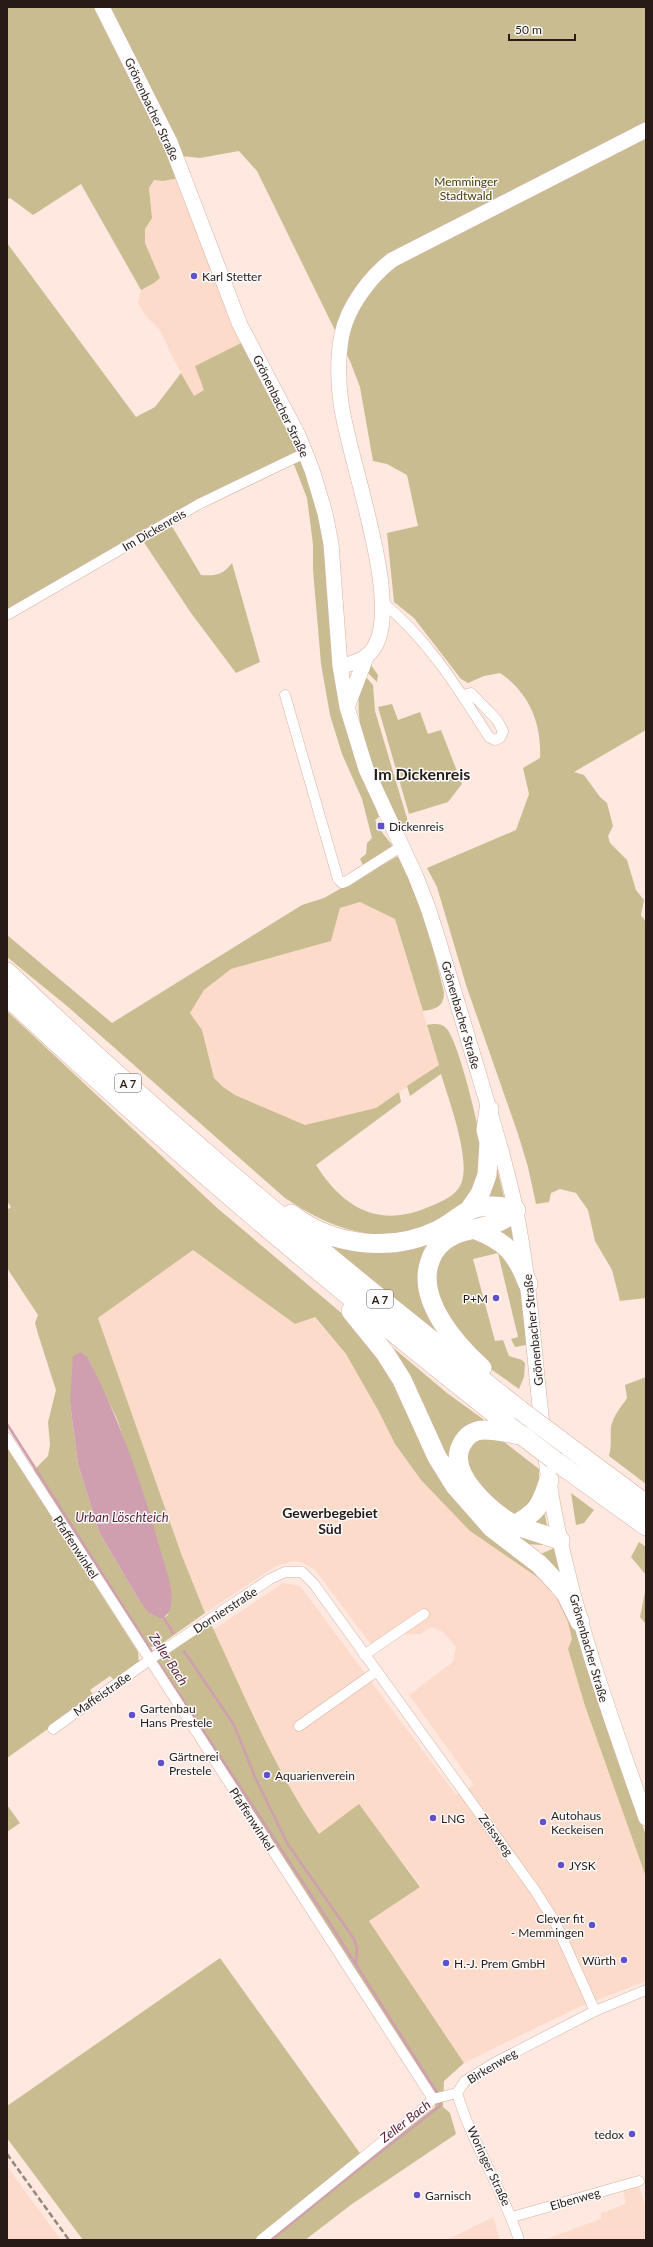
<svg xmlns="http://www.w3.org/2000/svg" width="653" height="2247" font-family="Lato,sans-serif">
	<rect width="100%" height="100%" fill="#fee8df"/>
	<path fill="#fddbcb" d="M179,178L243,342L195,366L205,390L194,396L172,356L160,330L145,315L138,303L141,290L154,283L160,278L145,243V229L152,217L149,188L154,180L163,181Z
		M360,902L395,919L439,1065L376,1108L305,1125L235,1095L223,1087L214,1078L202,1030L190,1013L204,990L231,969L331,941L340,908Z
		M193,1250L295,1324L314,1317L346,1354L379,1412L395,1444L421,1480L470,1531L537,1577L555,1595L568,1622L572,1639L568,1649L585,1706L646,1877V1981L579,2007L464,2063L369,1921L421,1886L359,1805L320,1835L294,1796L272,1756L213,1630L283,1583L300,1586L456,1795L474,1785L409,1695L453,1662L456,1647L443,1632L432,1627L420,1634L399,1635L376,1651L315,1570L303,1563L294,1561L276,1566L205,1613L182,1556L98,1318Z
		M7,2166L27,2194L61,2240H7Z
		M638,2184L646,2207V2240H543L601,2219V2213L626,2204L623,2189Z
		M493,2217L500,2240H447Z"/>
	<path fill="#c9bc90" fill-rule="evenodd" d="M7,7H95L139,91L179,178L163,181L154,180L149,188L152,218L145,229V243L160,278L154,283L141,290L81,184L33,215L10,198L7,200Z
		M109,7H646V730L574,772L584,775L600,797L607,803L613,826L608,836L610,843L627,860L636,890L644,900L641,915L646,922V1298L620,1301L612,1270L595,1241L588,1210L576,1193L560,1189L551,1193L549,1202L536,1204L528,1167L518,1134L466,985L437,887L427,868L516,830L529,794L523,768L540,758C542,724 529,692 500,673L484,676L468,683L461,679L414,618L394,602L387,533L418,526L407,475L387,464L373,461L360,387L350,361L257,171L239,151L200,158L181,156Z
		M7,243L136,417L155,407L181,373L194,396L204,390L195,366L243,342L299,451L7,612Z
		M301,461L304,464L320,521L368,786L379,817L375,820L381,831L392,845L390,849L364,867L360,859L366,854L367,843L372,838L362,799L342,754L330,715L321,664L313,570V544L307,498L293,462Z
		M170,523L201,575C216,576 223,575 232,563L260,662L236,673L191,613L143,541Z
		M371,665L378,675L377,682L366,671Z
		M364,675L373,685L375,711L409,825L401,827C380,791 355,738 359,696C359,689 362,682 364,675Z
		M392,704L398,720L420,712L428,734L441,730L462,784L448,802L409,814L378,707Z
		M398,856L401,857L426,921L444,992C444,1006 437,1009 423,1011L395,919L360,902L340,908L331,941L231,969L204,990L190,1013L202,1030L214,1078L223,1087L235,1095L305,1125L376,1108L399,1092L401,1102L316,1165C344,1209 380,1229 431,1206C441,1202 455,1196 460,1186C473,1163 448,1098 441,1074L410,1096L407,1086L439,1065L427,1025C434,1024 439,1023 445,1027C458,1037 479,1128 482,1148C483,1160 480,1179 474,1190C466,1204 451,1213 437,1220C382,1249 333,1230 285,1198L67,1006L7,957V935L112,1023L302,905L324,898Z
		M7,1011L216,1207L352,1322L376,1349L423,1441L549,1580L574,1626L603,1717L646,1835V1877L585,1706L568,1649L572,1639L568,1622L555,1595L537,1577L470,1531L421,1480L395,1444L379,1412L346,1354L315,1317L295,1324L193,1250L98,1318L182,1556L205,1613L157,1647H147L33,1471L48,1456L50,1445L48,1422L56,1390L38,1334L35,1323L38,1315L7,1268V1210L11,1207L7,1201ZM88,1358L117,1419L158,1541L171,1593L168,1615L162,1619L139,1600L99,1532L78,1464L70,1403Z
		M495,1160L505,1201L481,1203Z
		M502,1210L425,1256L451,1345L322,1240L345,1245Z
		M510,1222L515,1246L498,1232Z
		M467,1237L503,1249L520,1287L526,1339V1345L515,1347L511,1339L518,1337L498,1253L473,1259L495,1341L503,1340L509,1356L522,1360L525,1363L524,1377L519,1389L488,1367L453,1327L431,1280L444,1248Z
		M378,1335L447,1393L491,1425H478L457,1475L550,1541L542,1545L524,1544L467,1494Z
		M646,1377V1484L609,1456C612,1445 610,1436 611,1427C613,1416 621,1407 627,1398L625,1385Z
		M474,1437L499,1438L539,1469V1485L532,1508L512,1515L500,1511L465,1469L466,1445Z
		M7,1446L138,1652L139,1664L115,1681L110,1676L90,1690L94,1696L7,1758Z
		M571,1493L594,1510L584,1523L576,1525Z
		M544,1511L548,1530L533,1522Z
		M639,1542L646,1547V1575L631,1557Z
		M554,1548L562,1581L541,1554Z
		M646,1587V1624L640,1617Z
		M211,1624C245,1696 274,1769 319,1834L359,1804L420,1887L369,1921L464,2063L444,2081L443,2107L450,2113L456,2134L352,2204L305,2240H266L435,2107V2100L157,1663L159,1659Z
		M7,1805L20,1823L7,1832Z
		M220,1958L362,2156L259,2240H83L7,2138V2106Z"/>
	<path fill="#cf9faf" d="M81,1352L88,1358C120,1420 143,1487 162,1555C166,1570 174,1589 171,1605C170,1612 167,1615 162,1619L149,1613L139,1600L99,1532L78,1464L70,1403L73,1356Z"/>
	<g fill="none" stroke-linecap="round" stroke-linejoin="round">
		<path stroke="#cf9faf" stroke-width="2.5" d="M7,1424L154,1655
			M164,1618L173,1633
			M184,1651L234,1725L255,1777L287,1843L354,1939L357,1948L356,1963
			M156,1659L327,1919L438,2094
			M271,2240L351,2175L440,2106L439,2099"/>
		<defs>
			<path id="street" d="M381,601C427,638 458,688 489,737L495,740L500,738L503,731L497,720L471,693L463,695
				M7,615L199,504L305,453
				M285,695L338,879L342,883L347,881L402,846
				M7,1438L433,2099
				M364,1655L424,1614
				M299,1726L377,1671
				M53,1729L158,1654L270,1579L285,1572H302L314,1584L534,1889L555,1922L595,2011
				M457,2093L465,2081L496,2062L595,2011L646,1990
				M457,2093C472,2144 503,2189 519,2240
				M512,2217L639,2181
				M261,2240L423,2109L433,2099L457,2093"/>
			<path id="secondary" d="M102,7L170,142L240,325L298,435L312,470L325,513L331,544L340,666L347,707L366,769L416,877L428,908C446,963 462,1019 479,1075C492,1120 507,1166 516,1212C535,1309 536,1409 553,1506C573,1614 610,1716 646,1818
				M340,666C353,664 368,659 375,646C402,600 348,458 341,403C338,382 338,355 342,334C348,306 370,277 392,260L646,130
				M347,707L367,655"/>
			<path id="highway" d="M7,972C169,1128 343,1271 520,1410
				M7,996C171,1151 345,1296 523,1436
				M469,1210L480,1194L487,1175L489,1142L486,1130L489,1109
				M291,1214C332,1246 391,1253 438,1230C449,1225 458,1216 468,1211C482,1204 502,1205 516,1210C499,1228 476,1226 454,1235C443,1240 434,1249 430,1261C416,1299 455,1344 482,1368
				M476,1230C506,1242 516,1253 528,1284
				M351,1311L385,1353L402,1380L437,1457L455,1486L492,1528L539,1564L557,1583L566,1594L580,1622
				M521,1435C509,1433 496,1430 484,1430C474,1430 466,1436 462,1444C445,1473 492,1512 514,1525C538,1512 541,1505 549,1480
				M568,1446L646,1504
				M553,1459L646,1526
				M514,1525L560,1540"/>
		</defs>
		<use href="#street" stroke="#d5b3a4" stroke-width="11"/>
		<use href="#secondary" stroke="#d5b3a4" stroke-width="16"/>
		<use href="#highway" stroke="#d5b3a4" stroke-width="20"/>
		<use href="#street" stroke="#fff" stroke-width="10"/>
		<use href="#secondary" stroke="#fff" stroke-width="15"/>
		<use href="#highway" stroke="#fff" stroke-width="19"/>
		<path stroke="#97857e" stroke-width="2.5" stroke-dasharray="6 3" stroke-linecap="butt" d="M7,2154L69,2240"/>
		<defs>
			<path id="highway-bridge" d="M520,1410L568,1446
				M523,1436L553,1459"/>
		</defs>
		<use href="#highway-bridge" stroke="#d5b3a4" stroke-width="20" stroke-linecap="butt"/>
		<use href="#highway-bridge" stroke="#fff" stroke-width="19"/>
	</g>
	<g fill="#6250c9" stroke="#fbfbfb" stroke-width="1.5">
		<circle cx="194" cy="276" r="4"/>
		<rect x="377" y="822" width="8" height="8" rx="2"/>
		<circle cx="496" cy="1298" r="4"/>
		<circle cx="132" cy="1715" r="4"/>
		<circle cx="161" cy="1763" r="4"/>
		<circle cx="267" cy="1775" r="4"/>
		<circle cx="433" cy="1818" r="4"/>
		<circle cx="543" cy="1822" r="4"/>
		<circle cx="561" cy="1865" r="4"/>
		<circle cx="592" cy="1925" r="4"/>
		<circle cx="624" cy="1960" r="4"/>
		<circle cx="446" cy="1963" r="4"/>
		<circle cx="632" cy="2134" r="4"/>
		<circle cx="417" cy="2195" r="4"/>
	</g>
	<g text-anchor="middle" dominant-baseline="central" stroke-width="3" stroke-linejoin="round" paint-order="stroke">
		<g fill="#fbfbfb" stroke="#675e5b" stroke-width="1">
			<rect x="115" y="1074" width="26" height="18" rx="3"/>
			<rect x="367" y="1290" width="26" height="18" rx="3"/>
		</g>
		<g font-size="11" font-weight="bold" fill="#281b16">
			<text x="128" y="1083">A 7</text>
			<text x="380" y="1299">A 7</text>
		</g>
		<g font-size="12" fill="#281b16" stroke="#fbfbfb">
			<text transform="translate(152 109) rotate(65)">Grönenbacher Straße</text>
			<text transform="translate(281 406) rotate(64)">Grönenbacher Straße</text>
			<text transform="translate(154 530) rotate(-30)">Im Dickenreis</text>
			<text transform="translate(461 1015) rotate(74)">Grönenbacher Straße</text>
			<text transform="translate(533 1330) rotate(-96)">Grönenbacher Straße</text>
			<text transform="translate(76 1547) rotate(57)">Pfaffenwinkel</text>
			<text transform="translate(225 1610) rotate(-33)">Dornierstraße</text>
			<text transform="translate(589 1648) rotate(74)">Grönenbacher Straße</text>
			<text transform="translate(102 1694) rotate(-35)">Maffeistraße</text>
			<text transform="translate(252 1819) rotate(57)">Pfaffenwinkel</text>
			<text transform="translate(496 1835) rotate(54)">Zeissweg</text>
			<text transform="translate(492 2066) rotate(-31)">Birkenweg</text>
			<text transform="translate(489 2166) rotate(65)">Woringer Straße</text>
			<text transform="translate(575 2199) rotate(-16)">Eibenweg</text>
		</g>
		<g font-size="12" fill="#4c3e04" stroke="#fbfbfb">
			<text x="466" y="181">Memminger<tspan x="466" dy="14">Stadtwald</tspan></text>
		</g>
		<g font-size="12" fill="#281b16" stroke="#fbfbfb" text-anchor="start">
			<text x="202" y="276">Karl Stetter</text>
			<text x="389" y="826">Dickenreis</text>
			<text x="488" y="1298" text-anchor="end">P+M</text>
			<text x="140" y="1708">Gartenbau<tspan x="140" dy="14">Hans Prestele</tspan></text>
			<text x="169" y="1756">Gärtnerei<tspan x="169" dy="14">Prestele</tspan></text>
			<text x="275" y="1775">Aquarienverein</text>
			<text x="551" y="1815">Autohaus<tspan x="551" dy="14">Keckeisen</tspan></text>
			<text x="441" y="1818">LNG</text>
			<text x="569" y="1865">JYSK</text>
			<text x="584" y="1918" text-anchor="end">Clever fit<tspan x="584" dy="14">- Memmingen</tspan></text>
			<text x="616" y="1960" text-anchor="end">Würth</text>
			<text x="454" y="1963">H.-J. Prem GmbH</text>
			<text x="624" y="2134" text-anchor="end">tedox</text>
			<text x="425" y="2195">Garnisch</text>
		</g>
		<g font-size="13" font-style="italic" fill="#5a1f38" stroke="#fbfbfb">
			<text x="122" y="1517">Urban Löschteich</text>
			<text transform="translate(169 1659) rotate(57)">Zeller Bach</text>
			<text transform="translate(405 2121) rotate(-38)">Zeller Bach</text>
		</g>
		<g font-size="14" font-weight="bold" fill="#281b16" stroke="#fbfbfb">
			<text x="330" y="1512">Gewerbegebiet<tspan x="330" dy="16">Süd</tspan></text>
		</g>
		<g font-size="16" font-weight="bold" fill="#281b16" stroke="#fbfbfb">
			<text x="422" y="773">Im Dickenreis</text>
		</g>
	</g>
	<rect width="653" height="2247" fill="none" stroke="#281b16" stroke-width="16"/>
	<path d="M509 34v6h66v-6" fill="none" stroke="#281b16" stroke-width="2"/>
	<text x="515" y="34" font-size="12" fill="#281b16" stroke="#fbfbfb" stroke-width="3" paint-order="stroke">50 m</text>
</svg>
